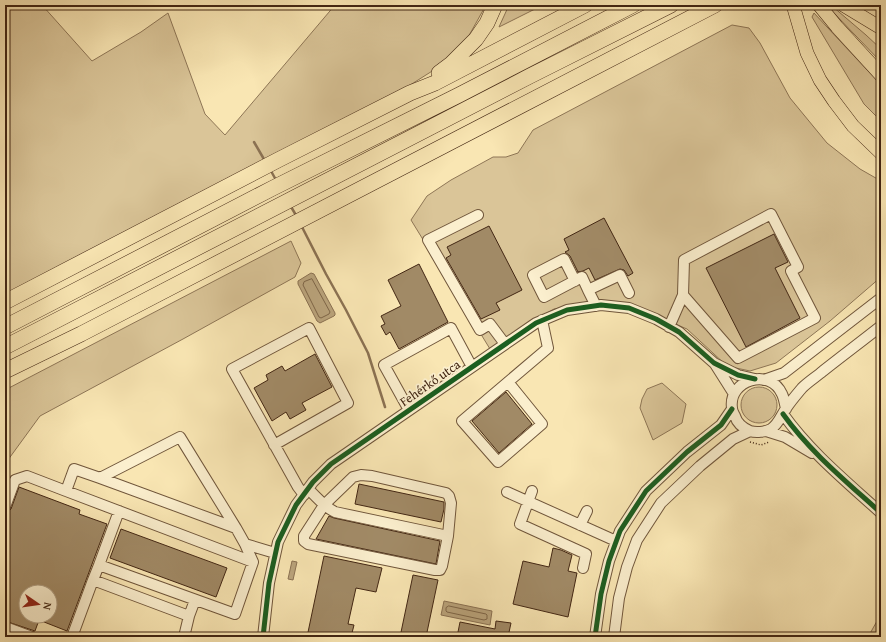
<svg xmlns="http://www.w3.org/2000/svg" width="886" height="642" font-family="'Gentium Book Plus',serif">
	<rect width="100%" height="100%" fill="#f9e6b3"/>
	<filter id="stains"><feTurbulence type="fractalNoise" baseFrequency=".005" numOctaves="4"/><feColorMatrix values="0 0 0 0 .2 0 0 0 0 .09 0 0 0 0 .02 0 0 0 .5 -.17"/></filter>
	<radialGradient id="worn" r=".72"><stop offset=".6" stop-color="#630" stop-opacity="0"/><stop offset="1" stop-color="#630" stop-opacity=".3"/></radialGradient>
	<path fill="#dac598" stroke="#8e7656" d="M5,5H42L92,61L141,32L168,13L205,114L225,135L335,5H486L462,48L448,61L407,87L5,296Z
		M509,5H543L499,27Z
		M832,6L866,35L881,49V62L831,10Z
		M814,13L881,85V121L864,104L812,17Z
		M732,25L749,28L760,43L790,98L827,143L860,169L881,181V277L830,321L776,363L750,371L727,366L687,329L632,306L586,303L554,309L525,325L490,349L411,220L427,196L451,180L493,157H506L518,153L533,130Z
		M291,241L301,263L295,277L183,339L40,416L5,464V390Z
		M662,383L686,404L682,423L653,440L640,408L642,399L647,389Z
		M741 405a18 18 0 1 1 36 0a18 18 0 1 1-36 0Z
		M881,614V637H868Z"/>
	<path fill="#bba57d" stroke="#8b7253" d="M311,273L314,274L335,313V315L334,316L320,323L317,321L298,284V281Z
		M292,561L297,562L293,580L288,579Z
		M444,601L492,611L490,625L441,615Z"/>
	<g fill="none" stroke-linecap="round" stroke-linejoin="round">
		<path stroke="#7e6648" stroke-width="1" d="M312,279L330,312L329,314L321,318L319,317L303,285L304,282Z
			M449,606L486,614L487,615V619L484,620L447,612L446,611V608Z"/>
		<path stroke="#8b7253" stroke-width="2.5" d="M254,142L265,161
			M271,171L276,180
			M290,205L297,217
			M301,225L326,274L346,310L368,353L385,407"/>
	</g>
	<path fill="#a18a66" stroke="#422613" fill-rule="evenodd" d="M604,218L633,273L628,276L624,270L620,269L595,280L589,268L583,271L578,272L570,256L565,252L569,250L564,239Z
		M489,226L522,290L496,303L500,310L481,319L446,258L451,255L447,247Z
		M774,234L788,262L775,268L800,318L746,347L706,268Z
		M419,264L448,322L399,349L390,332L386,335L381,326L385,324L381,316L401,306L388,280Z
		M315,354L332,387L302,403L306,410L290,419L286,412L272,421L254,388L268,380L266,375L282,366L285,371Z
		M506,392L532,424L499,453L472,421Z
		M359,484L444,502V509L441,522L355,504Z
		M19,487L80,510L79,514L107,524L67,631L39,620L35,631L5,621V522L8,512L11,509ZM26,592H50V616H26Z
		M329,516L334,518L440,541L436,564L316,539Z
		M121,529L227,568L216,597L110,558Z
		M553,548L561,550L572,555L568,571L577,573L568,617L513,604L523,561L549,567Z
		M324,556L382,568L376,592L356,588L348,624L354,625L351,637H307Z
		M413,575L438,580L426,637H400Z
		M496,621L511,623L508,637H457L460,622L495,629Z"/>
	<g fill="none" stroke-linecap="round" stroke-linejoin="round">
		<defs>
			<path id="minor" d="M478,215L428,240L480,330L490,324L505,344
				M575,281L564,259L533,275L544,297L582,277L588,290
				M596,306L588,290L620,275L629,293
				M669,327L683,295L738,358L815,318L791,271L798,267L771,214L684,260L683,295
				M715,364L734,394
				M764,380L784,373L881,298
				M508,382L542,424L498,462L462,421L548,348L542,320
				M786,409C785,404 784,398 782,394C770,367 728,380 732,408C732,411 734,414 735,416C737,423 743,428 750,431C756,433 765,432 771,429C779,424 781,415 787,407C791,401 797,394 802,388C808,382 816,377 823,371C842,356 862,341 881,326
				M409,410L384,365L451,328L472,367
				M783,414C810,452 847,482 881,513
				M766,431L785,437L812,453
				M274,445L348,403L309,328L232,369L298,487L304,495
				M100,478L74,469L66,491L253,562L245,544
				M308,489C317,497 324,507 335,512L448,536L442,566L440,570H435L308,544L304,541V536L324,505L353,477L361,475L372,476L446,493L449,496L451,503L448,536
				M532,491L520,524L586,554L583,568
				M507,492L616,541
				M5,507L15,480L27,476L66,491
				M119,511L99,565L235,614L253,562
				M580,525L587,511
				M236,528L100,478L180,437L236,528L245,544L275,553
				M99,565L93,580L189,616L195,600
				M5,627L32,637
				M72,637L93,580
				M184,637L189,616
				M263,637L269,583L278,542L296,505L313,482L331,464L536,323L567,310L601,305L629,308L656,319L679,332L714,363L738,375L755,379
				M595,637L601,594L609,561L620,531L646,491L687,452L721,425L732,409
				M614,637L619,598L627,567L637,540L661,503L700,466L733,439L750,431"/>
			<path id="major" d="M793,5L807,53L820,80L834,101L853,126L881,153
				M819,5L837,27L881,75
				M843,5L881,28"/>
			<path id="highway" d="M439,73L451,64L476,39L487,23L495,5
				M5,302L278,160L410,93L435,83L585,5
				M5,327L273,188L459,95L633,5
				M5,347L530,76L671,5
				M5,371L81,334L715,5"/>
		</defs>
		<use href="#minor" stroke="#70563b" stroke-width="12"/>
		<use href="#major" stroke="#422613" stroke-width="14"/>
		<use href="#highway" stroke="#422613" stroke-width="16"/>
		<path stroke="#422613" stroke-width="1.5" stroke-dasharray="1 2" stroke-linecap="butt" d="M750,442L761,445L769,442"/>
		<use href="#minor" stroke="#fbefce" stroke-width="10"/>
		<use href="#major" stroke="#f9e6b3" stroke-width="13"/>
		<use href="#highway" stroke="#f9e6b3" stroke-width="15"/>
		<defs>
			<path id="cycleway" d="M783,414C810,452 847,482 881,513
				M263,637L269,583L278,542L296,505L313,482L331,464L536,323L567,310L601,305L629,308L656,319L679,332L714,363L738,375L755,379
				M595,637L601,594L609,561L620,531L646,491L687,452L721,425L732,409"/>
		</defs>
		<use href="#cycleway" stroke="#fbefce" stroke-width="8"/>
		<use href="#cycleway" stroke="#1b5e20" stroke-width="5"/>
	</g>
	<g text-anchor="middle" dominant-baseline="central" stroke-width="3.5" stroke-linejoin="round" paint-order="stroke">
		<g font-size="13" fill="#422613" stroke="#fbefce">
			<text transform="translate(430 383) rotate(-35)">Fehérkő utca</text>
		</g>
	</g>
	<rect width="886" height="642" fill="none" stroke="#f9e6b3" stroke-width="20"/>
	<rect x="6" y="6" width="874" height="630" fill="none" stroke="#422613" stroke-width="2"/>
	<rect x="10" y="10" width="866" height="622" fill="none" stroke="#422613"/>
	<g transform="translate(38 604) rotate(103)"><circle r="19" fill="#fbefce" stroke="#b19f83"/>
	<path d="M0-3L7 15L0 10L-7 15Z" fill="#8f2418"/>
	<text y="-6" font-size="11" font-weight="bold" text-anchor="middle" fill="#422613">N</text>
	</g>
	<rect width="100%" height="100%" filter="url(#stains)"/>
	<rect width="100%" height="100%" fill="url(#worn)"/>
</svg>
